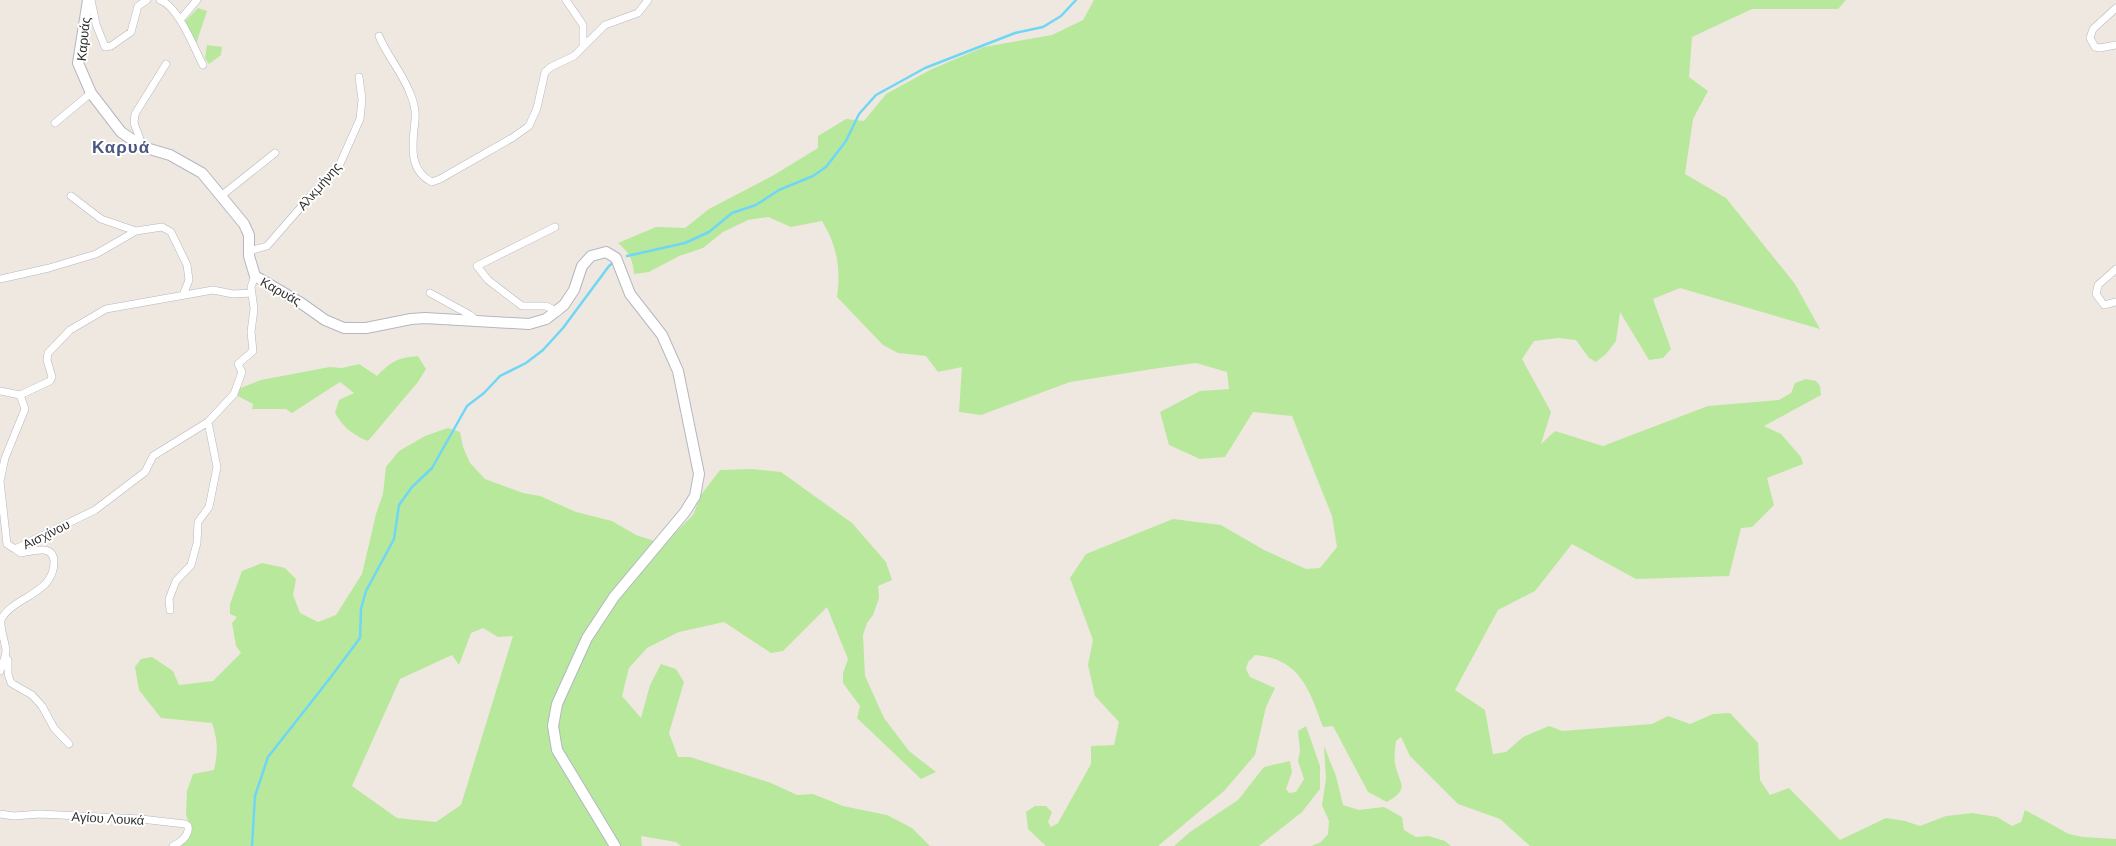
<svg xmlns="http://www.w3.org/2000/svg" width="2116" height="846" font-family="Montserrat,sans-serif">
	<rect width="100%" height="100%" fill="#efe8e0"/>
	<path fill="#b8e89b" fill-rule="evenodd" d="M1094,0H1846L1838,9H1752L1692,37L1689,77L1708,91L1693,119L1685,174L1726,198L1795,284L1820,329L1680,288L1653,299L1671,349L1663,358L1649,360L1620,312L1616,341L1606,354L1596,362L1589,358L1576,340L1558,338L1534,341L1522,359L1551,412L1541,444L1555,431L1603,446L1708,406L1779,400L1791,393L1795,383L1806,379L1816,381L1820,386L1821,395L1764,426L1781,434L1801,457L1803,464L1767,478L1774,505L1752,527L1741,528L1729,576L1636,579L1572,544L1535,591L1498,610L1455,690L1485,710L1493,754L1506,752L1523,737L1549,726L1562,731L1652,724L1668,716L1690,724L1713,714L1730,713L1758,743L1760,780L1770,795L1789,788L1840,840L1886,818L1905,821L1920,826L1946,816L1972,813L1997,817L2012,826L2021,822L2025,810L2069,834L2083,837L2116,839V846H1530L1500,819L1458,804L1410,756L1401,737L1396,741C1395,748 1394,756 1395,763C1398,783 1412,788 1387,802L1368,792L1333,726L1323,727C1309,689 1300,659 1255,655L1248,662L1246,669L1250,677L1275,688L1266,707L1255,755L1224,791L1158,846H1046L1028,829L1026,812L1035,806H1046L1052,812L1048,822L1051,827L1058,823L1091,764V746L1114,745L1119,722L1095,696L1088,665L1093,640L1070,578L1086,554L1173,519L1221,525L1264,550L1306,569L1320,568L1337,547L1332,516L1292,416L1253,412L1225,457L1200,459L1169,445L1160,412L1200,391L1229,389L1227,372L1196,363L1159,368L1070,382L981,415L959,412L962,367L938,372L926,356L898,353L883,345L837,297C841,269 837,245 822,221L791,227L768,217L748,220L723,232L703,248L679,256L649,272L634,274C633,260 629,252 618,243L656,227L685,228L709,209L774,175L818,148V136L846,119L864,121L886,94L932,69L984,47L1052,35L1083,20Z
		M198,8L207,11L196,44L184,22Z
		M207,45L222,47L221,55L209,64L205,58Z
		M418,356L426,369L418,382L368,441C353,435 343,427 335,413L339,400L354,393L340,382L292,413L286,409H252L253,404L236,395L238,389L261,380L330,367L342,368L359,364L377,376C392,361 397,358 418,356Z
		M448,428L460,432L463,447L470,463L485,479L523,493L540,496L576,512L612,521L636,535L664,544L693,515L701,495L720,470L751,469L781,472L852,523L886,562L892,580L878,586L879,598L873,615L867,623L863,635L865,676L884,718L909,751L936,772L921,779L857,718L860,706L843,683V673L848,659L827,607L783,651L771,653L724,622L679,632L647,648L629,668L622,696L641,718L650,685L661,664L676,669L684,682L669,733L678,757H690L771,783L797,795L813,794L843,806L887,815L912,828L930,846H681L676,842L641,836L642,846H178L186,840L192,832L186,815L187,791L193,774L214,770C218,752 218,740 212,723L161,718L139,690L135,667L141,659L152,657L173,671L179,685L213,681L241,653L236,646L232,623L237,617L230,614V604L242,571L262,563L285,568L296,579L293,595L300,613L318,622L336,615L362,574L376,514L383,494L386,467L399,451L425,436ZM483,628L498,637L513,636L461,805L436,822L397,818L352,786L400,679L452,655L459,665L471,633Z
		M1306,726L1320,766V789L1302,812L1259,846H1174L1190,832L1238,800L1264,767L1290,761L1292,772L1286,789L1289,793L1296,792L1304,779L1298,761L1300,751L1298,731Z
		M1324,746L1336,776L1343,805L1359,810L1384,807L1402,817L1404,830L1416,837L1429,836L1445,841L1451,846H1311L1321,842L1328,834L1329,821L1322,805L1326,779Z"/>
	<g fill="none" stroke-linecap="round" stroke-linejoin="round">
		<path stroke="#6fd7f5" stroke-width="2.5" d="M627,256L685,243L709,232L732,213L756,205L779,190L813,176L826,167L846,141L859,114L876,95L925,68L1015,33L1043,27L1061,16L1076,0
			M252,846L255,796L268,757L327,682L360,638L361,609L366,591L394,539L399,505L412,487L432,468L467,406L484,393L500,376L526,363L543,350L563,328L609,266L615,261"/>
		<defs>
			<path id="street" d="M91,0L96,24L105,47L111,46L131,32L138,6L147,0
				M160,0C179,7 194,48 203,65
				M566,0L583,25V46
				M2116,8L2093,29L2090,38L2095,47L2100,48L2116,45
				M180,20L197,0
				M379,36C387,56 402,72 410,93C413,100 416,111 415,120C413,142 407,170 432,182L440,179L512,138L529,126L537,108L545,72L551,67L574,56L605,25L638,13L648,0
				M55,123L91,93
				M143,147L134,123L135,114L166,64
				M71,196L101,219L136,231
				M221,196L275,153
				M555,227L477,266L488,280L522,306H546L558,312
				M249,251L267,246L315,191L339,166L360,119L362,99L359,77
				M2116,269L2098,285L2096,294L2104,305L2116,302
				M0,279L49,268L96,254L136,231L162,227L171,232L187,265L189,280L183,295
				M430,293L470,315L476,320
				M0,391L20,395L25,409L5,458L0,481L7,544L15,549L95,510L145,472L153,456L208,422L234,394L242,372L238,364L253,351L251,332L254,309L251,287L255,276
				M20,395L50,381L52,377L47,360L48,353L70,330L106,309L213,290L233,294L252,293
				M170,610L169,599L176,581L191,565L197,543L198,522L209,507L217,467L208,422
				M5,657L8,660V674L11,683L32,695L42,706L54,728L69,744
				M0,671C2,664 6,657 6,650C5,641 0,630 1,620C12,596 55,595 54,561C53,544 32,551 21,553L15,549
				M0,814L14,816L40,814L141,819L185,824L188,826C190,836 181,842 173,846"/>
			<path id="secondary" d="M88,0L78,63L91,93L121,132L143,147L170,155L202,173L244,224L249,235V256L255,276L301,303L325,320L344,328H366L411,319L425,318L529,324L546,319L564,305L574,290L582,266L591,256L606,252L616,258L630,294L662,335L678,371L699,474L695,496L685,512L614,597L587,638L557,704L553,726L557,750L615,846"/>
		</defs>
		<use href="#street" stroke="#b4b7c2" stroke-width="8"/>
		<use href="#secondary" stroke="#b4b7c2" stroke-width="12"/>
		<use href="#street" stroke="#fff" stroke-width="7"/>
		<use href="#secondary" stroke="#fff" stroke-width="10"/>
	</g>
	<g text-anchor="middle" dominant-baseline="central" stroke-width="4" stroke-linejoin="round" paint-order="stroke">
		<g font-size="13" fill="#2e2e2e" stroke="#fff">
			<text transform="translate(83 39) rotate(-84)">Καρυάς</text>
			<text transform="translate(319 186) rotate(-49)">Αλκμήνης</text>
			<text transform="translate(281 291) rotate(29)">Καρυάς</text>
			<text transform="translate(46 534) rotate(-26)">Αισχίνου</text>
			<text transform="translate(108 818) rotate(3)">Αγίου Λουκά</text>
		</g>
		<g font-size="17" font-weight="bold" letter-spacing="1" fill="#4b5782" stroke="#fff">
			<text x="121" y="147">Καρυά</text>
		</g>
	</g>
</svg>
